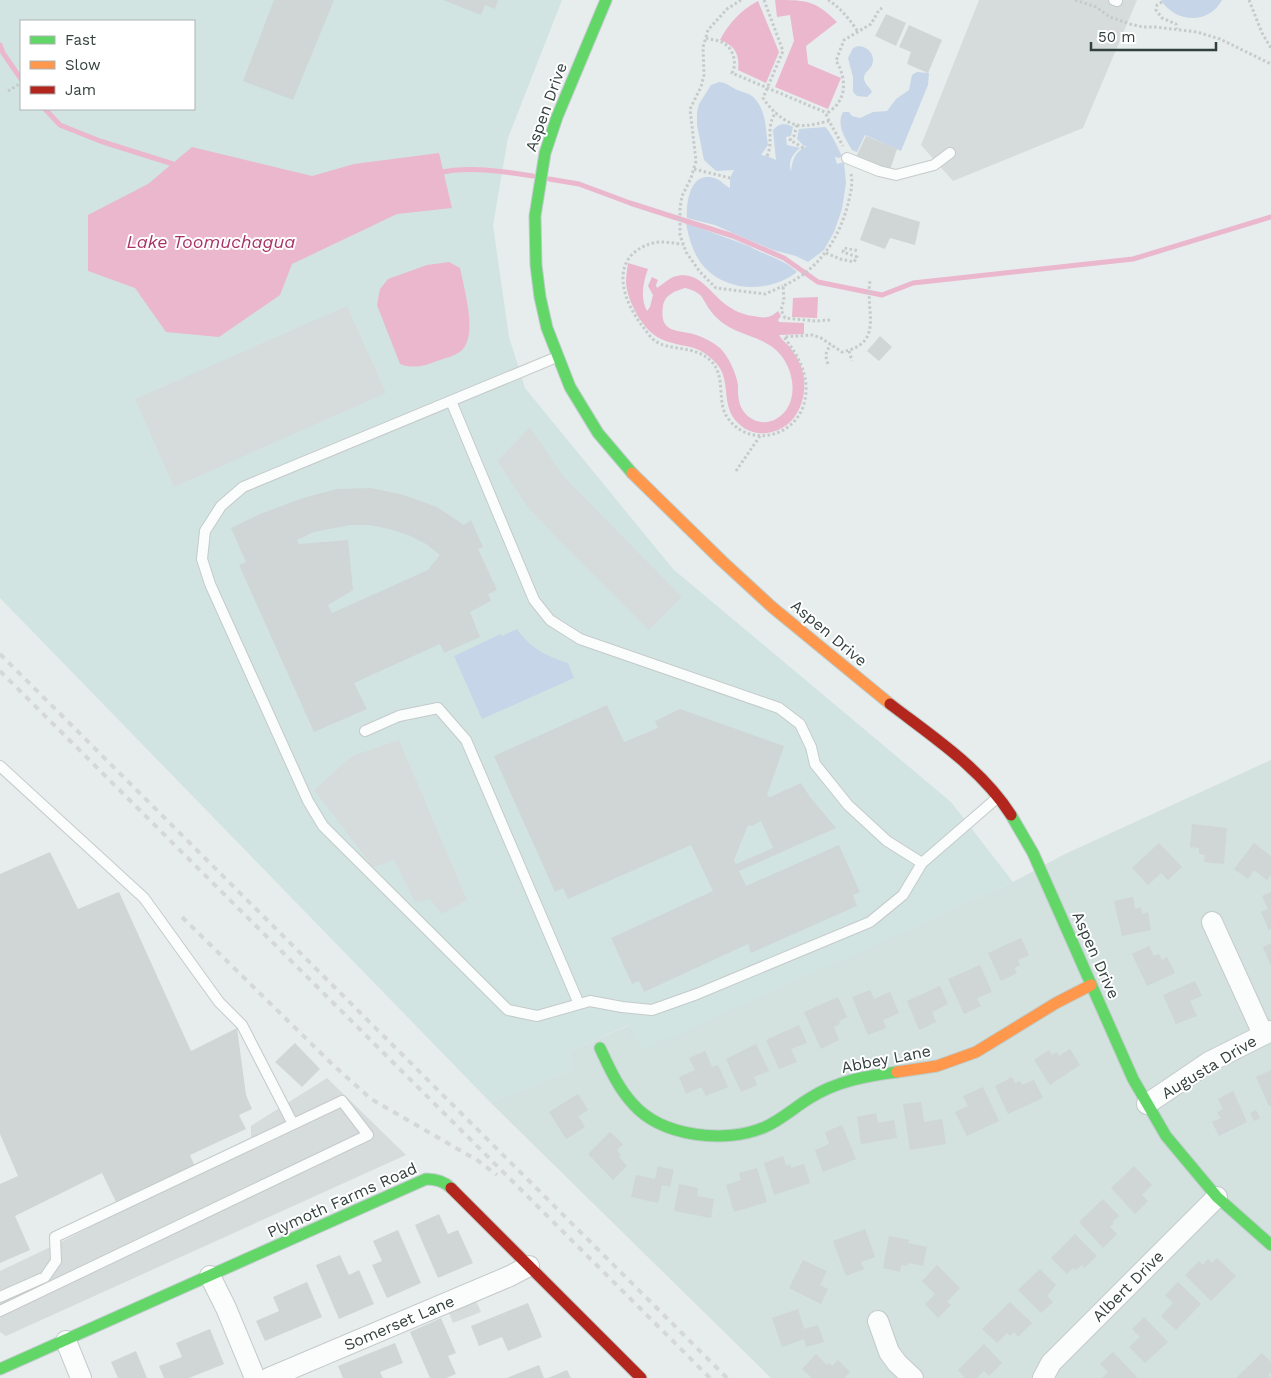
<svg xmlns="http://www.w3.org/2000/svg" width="1271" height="1378" font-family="'Work Sans',sans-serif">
	<rect width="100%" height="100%" fill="#e6edec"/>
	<path fill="#d3e1df" d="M1271,760V1378H771L490,1102L573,1070L569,1052L630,1025L642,1049L1013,882L1065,854Z"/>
	<path fill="#d1e4e2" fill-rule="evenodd" d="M0,0H562L508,138L493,225L509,337L525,388L673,569L951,802L1013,882L642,1050L629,1025L569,1052L573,1070L490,1102L0,598ZM21,21H194V109H21Z"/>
	<path fill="#c6d5e7" d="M1161,0H1222C1209,25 1175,23 1161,0Z
		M858,46C867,46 876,54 872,65C870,70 864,72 864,78C864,84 870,87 872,92L867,97L857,96L853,92V77L848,58L853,48Z
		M917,72L929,73L928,85L901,151L865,135L857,152L852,150C845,138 836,125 843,112H849L852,116L860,118L873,112L887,111L896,99L909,90L912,75Z
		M719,82C728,83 729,86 737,90C742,92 748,93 752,96C767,109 765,128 768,145L761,155L767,156L776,160L773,130C779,123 785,122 793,127L791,136L786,137L787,145L800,148C792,155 788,161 791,172C792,161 795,151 807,146H804L797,139L799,129L825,127C831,132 838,148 842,156L839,158L835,157L837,164L844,162L846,183L842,209L834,232L824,250L808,262L796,256L773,250L744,238L715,225L687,218C686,200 691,169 717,179C722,181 725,186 730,188V178L734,170L716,171L704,160L697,125V112L699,104L711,85Z
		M686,223L749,246C765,256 783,258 797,272C771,292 730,293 706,269C694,257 689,239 686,223Z
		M517,629C530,648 546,656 568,663L574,678L482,719L454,656L501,634L502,636Z"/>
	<path fill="#d6dcdb" d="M979,0H1137L1083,128L953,181L921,145Z
		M347,306L386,393L174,487L135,399Z
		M530,427L564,477L682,597L649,630L553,534L527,506L497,461Z
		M399,740L467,900L442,914L430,899L415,902L394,860L373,867L314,790L352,756Z
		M327,1078L406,1155L6,1336L0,1332V1271L65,1240L251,1144V1126Z
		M472,1292L481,1312L453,1323L445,1303Z"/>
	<path fill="#eab7cd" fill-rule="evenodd" d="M775,0C806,0 815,0 837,22L806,46L808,64L841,78L828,109L775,87L794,41L790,15L777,17Z
		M758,1L779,52L766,83L738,70C740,55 735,45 720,40C729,23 741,10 758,1Z
		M192,147L312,176L354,164L439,153L452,208L397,214L292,264L280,295L219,337L166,332L135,288L88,271V215L148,184Z
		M449,262L460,268C464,289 478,334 462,350C456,356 445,358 437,361C425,366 413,369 400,364L377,305L380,289L388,279L427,265Z
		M628,263L648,269C643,282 640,298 647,311L650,307L653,295L648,286L652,277L658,280L656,285L657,288C663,284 667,280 673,277C698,269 709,292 725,304C733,310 743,315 753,316C764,318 769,319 778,311L781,316L778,320L779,322L804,323V334L779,335C781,339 785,342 789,346C795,354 801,363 803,373C806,385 804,402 797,413C786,433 757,441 739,424C719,406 733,380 715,362C696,342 683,349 661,339C643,331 627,301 626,282C626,276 627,270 628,263ZM685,288C689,289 693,290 696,292C703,295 705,304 710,310C714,316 722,323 729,327C745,336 763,338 776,350C795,367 801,405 776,419C769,423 761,423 754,420C748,417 744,413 741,407C738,399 738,394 738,385C736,373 729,357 720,348C713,342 701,336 693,334C675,330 659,332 663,306C665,294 676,291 685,288Z
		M818,297L817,318L792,317L793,298Z"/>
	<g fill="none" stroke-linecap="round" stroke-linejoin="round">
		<path stroke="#eab7cd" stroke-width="5" d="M0,45L3,53L21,79
			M45,109L60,125L100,141L173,164L177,167
			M437,173C469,166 501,171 533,176
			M549,179L579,184L630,203L733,236L784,258L818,282L882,295L913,283L1133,259L1271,217"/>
	</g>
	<path fill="#cfd6d5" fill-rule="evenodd" d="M274,0H334L293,100L243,81Z
		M443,0H498L495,9L485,5L481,15Z
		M886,14L906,23L896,46L875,36Z
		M909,25L942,40L928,73L907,64L911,52L899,47Z
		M866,136L897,149L890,170L856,157Z
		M872,207L920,222L915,245L890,238L885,249L860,240Z
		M880,336L892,347L879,361L867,351Z
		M371,488L404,495L437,507L464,525L471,520L483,547L478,549L497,590L488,594L491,601L470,612L480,637L444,653L440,644L354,683L367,709L314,732L239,565L246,562L231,528L260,514L303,498L337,489ZM350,525H369L389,529L408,535L426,544L440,555L428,570L332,613L328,605L353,590L348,540L299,544L297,540L314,532Z
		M607,705L624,742L658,728L655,721L680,709L784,746L767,795L770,797L801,783L810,797L836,828L739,871L746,886L839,845L860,892L853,895L857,906L751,953L748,944L644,992L639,981L632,984L611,938L713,891L691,845L568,899L563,888L555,892L494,756ZM761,821L773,848L736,864L734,860L748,825L752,826Z
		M1192,824L1227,828L1224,864L1204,862L1205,855L1199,854V848L1190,847Z
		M1159,843L1182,867L1168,880L1161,873L1148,885L1132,868Z
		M1254,843L1271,856V875L1267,880L1254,870L1248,879L1234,869Z
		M50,852L78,909L119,892L191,1051L237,1028L246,1095L252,1109L239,1115L246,1129L190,1155L195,1167L116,1202L102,1173L15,1216L30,1250L0,1263V1184L18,1176L0,1134V874Z
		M1271,892V929L1269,930L1261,912L1268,909L1262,896Z
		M1133,897L1135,909L1141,907L1142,914L1148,912L1151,930L1122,936L1114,901Z
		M1021,938L1029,955L1018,960L1020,965L1014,968L1017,973L1001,981L988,953Z
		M1271,943V966L1263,947Z
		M1149,946L1154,956L1159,954L1162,960L1167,957L1175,973L1147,986L1132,954Z
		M980,965L992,992L977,998L981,1006L964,1014L948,979Z
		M1195,981L1202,996L1190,1001L1197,1016L1176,1024L1163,995Z
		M940,986L948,1004L932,1012L936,1022L919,1030L907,1001Z
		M870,990L874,999L890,992L899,1013L883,1020L886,1028L868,1035L852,997Z
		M838,997L847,1017L839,1021L840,1024L834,1027L839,1040L821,1049L804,1012Z
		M799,1025L807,1043L791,1049L797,1062L779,1069L766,1040Z
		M295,1043L320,1069L302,1087L275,1062Z
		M756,1044L769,1071L754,1077L757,1085L741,1092L726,1059Z
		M1070,1049L1080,1065L1050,1085L1034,1060L1049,1050L1052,1055L1057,1052L1059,1056Z
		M705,1051L712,1067L718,1065L728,1087L706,1096L701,1087L686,1094L679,1077L695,1070L689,1058Z
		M1271,1070V1106H1269L1256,1077Z
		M1012,1077L1015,1083L1020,1081L1022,1085L1034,1080L1043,1098L1008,1114L995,1086Z
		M983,1087L999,1121L967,1136L955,1112L968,1106L963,1096Z
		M1233,1091L1247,1122L1219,1136L1212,1122L1221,1118L1217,1112L1223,1109L1218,1099Z
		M578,1094L588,1110L578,1116L585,1127L566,1139L549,1112Z
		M921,1102L924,1122L942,1119L946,1144L910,1150L903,1104Z
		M1256,1110L1260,1118L1254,1121L1250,1113Z
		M876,1113L878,1123L894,1120L897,1138L861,1144L857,1117Z
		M842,1125L856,1159L823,1172L815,1150L829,1144L825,1132Z
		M610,1132L623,1144L617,1150L621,1155L619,1157L627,1166L613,1180L588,1154Z
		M783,1156L786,1166L790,1164L791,1168L804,1164L810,1183L774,1195L764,1163Z
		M658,1166L674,1170L670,1187L662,1185L658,1203L631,1197L636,1175L655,1179Z
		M1134,1166L1152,1185L1142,1195L1148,1201L1135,1214L1111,1188Z
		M757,1168L767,1202L734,1212L726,1185L741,1180L739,1173Z
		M679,1184L698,1188L697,1196L714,1199L711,1218L674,1211Z
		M1103,1199L1119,1216L1112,1222L1114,1223L1110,1227L1117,1234L1103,1248L1079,1222Z
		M439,1214L448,1234L458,1230L473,1263L438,1278L415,1225Z
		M865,1229L875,1257L861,1262L864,1269L846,1276L833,1241Z
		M398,1230L421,1283L387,1298L372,1265L382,1261L373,1241Z
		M1075,1234L1097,1256L1084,1268L1082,1265L1076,1270L1073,1268L1067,1274L1051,1258Z
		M889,1236L909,1240L908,1243L927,1247L923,1266L908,1263L907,1266L901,1265L900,1272L883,1268Z
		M340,1255L349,1275L359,1270L374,1304L339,1319L316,1265Z
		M1217,1258L1236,1276L1211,1301L1185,1275L1199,1261L1203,1265L1208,1259L1212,1263Z
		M803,1260L827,1271L820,1285L828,1289L821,1304L789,1288Z
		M937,1265L960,1288L947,1302L951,1305L938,1318L925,1304L935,1294L922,1281Z
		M1040,1269L1056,1285L1047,1296L1053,1302L1041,1313L1018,1290Z
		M307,1282L322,1317L265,1341L256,1321L279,1311L273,1297Z
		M1178,1282L1201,1304L1176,1330L1161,1316L1173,1303L1165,1295Z
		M1010,1302L1032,1323L1018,1337L1014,1332L1010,1336L1007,1333L997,1343L982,1329Z
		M528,1303L542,1337L508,1351L502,1337L479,1346L471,1326Z
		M798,1309L804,1329L818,1325L824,1342L806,1347L804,1339L782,1347L772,1318Z
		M1144,1317L1168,1342L1145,1363L1129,1347L1140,1337L1132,1329Z
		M441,1318L456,1353L448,1356L456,1374L446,1378H430L410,1332Z
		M210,1329L224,1364L189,1378H164L159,1366L182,1357L176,1343Z
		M395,1343L403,1363L380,1372L383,1378H343L338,1366Z
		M984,1344L1002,1363L989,1376L984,1371L977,1378H965L958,1370Z
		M136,1351L147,1378H118L111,1362Z
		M1113,1352L1137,1377L1136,1378H1102L1108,1372L1100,1364Z
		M1262,1353L1271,1362V1372L1268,1375L1271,1378H1236Z
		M816,1354L827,1365L829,1363L832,1366L838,1360L850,1372L844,1378H812L802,1369Z
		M539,1365L544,1378H507Z
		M567,1370L571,1378H548L560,1373Z"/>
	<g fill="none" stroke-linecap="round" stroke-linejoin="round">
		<defs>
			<path id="lane" d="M1114,0L1117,1
				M847,158L879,171L896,175L934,165L950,153
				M557,357L243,487L221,506L205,531L202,559L210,584L308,801L323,826L508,1010L537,1016L590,1001L622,1007L652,1010L697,994L870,922L903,895L922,863L997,798
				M451,401L534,600L550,620L580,639L779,708L800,724L811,747L815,764L848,805L887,841L922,863
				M365,731L399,716L438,708L466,740L579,1004
				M0,766L144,898L219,1002L242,1025L293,1124
				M0,1297L45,1277L56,1261L55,1237L342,1101L368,1135L0,1311"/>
			<path id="street" d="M1212,922L1263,1034
				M1147,1104L1209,1062L1271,1031
				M210,1276L226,1308L255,1378
				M878,1321L889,1352L897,1363L913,1378
				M66,1341L81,1378
				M269,1378L510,1276L529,1266
				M1043,1378L1051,1363L1217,1197"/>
			<path id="fast" d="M606,0L557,117L545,153L535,216L536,265L540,297L547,328L570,387L598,433L632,473
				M1011,815L1033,853L1133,1079L1166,1136L1217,1197L1271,1245
				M600,1048C609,1067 618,1088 633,1104C662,1137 726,1144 765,1127C781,1120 795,1107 810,1098C837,1081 866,1076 897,1072
				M0,1369L426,1179C436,1179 444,1181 451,1188"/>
			<path id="slow" d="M632,473L722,561L772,607L890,704
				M897,1072L937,1066L976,1052L1056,1003L1091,985"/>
			<path id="jam" d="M890,704C933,737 982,769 1011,815
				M451,1188L641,1378"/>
		</defs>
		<use href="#lane" stroke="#c4cbca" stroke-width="12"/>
		<use href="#street" stroke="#c4cbca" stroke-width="22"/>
		<use href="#fast" stroke="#bdccca" stroke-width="13"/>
		<use href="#slow" stroke="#bdccca" stroke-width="13"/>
		<use href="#jam" stroke="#bdccca" stroke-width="13"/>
		<path stroke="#c6cbca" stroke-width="3" stroke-dasharray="2.5 2.5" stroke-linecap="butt" d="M741,0L727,9L708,30L703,47L704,75L701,87L690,109L696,161L691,178L682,196L680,208V235L686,252L700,272L716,288L765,294L783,286
			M764,0L783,51L763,98C770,109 783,122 797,125C806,127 820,123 829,121L843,146
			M828,0C840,7 851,21 858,32
			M1075,0L1096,7L1110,17L1130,24L1143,27H1155L1197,32L1220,39L1271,64
			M1249,0L1262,33L1271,48
			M1162,2L1157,5L1156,10L1162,18L1176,24L1177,29
			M706,38C712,40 720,40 725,44C734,50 737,64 732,73L827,113
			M8,91L21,83
			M829,121L826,114C830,111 836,107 838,103C847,91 844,73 836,61L844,40L871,24L879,10L882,8
			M797,125L794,136L790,140L805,149
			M767,156C774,141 765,127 776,112
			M694,169L730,178
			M684,244C675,244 662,240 653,243C607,256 622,301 644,328C647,332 650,337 654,340C669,352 692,344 710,360C727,376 716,400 727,417C747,447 791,439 803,407C812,380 800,358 784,337L812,335L821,338L842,352C885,343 865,312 870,281
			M826,253L840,259L854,262L857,257L843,252L844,248L859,251
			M830,320L816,321L785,318L781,310L784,300L783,286C819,270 840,238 849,200C851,191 853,183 851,174
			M849,351L852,361
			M828,364C825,356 825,352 831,345
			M736,471L760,436"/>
		<use href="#lane" stroke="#fbfcfc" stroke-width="10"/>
		<use href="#street" stroke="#fbfcfc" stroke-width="20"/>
		<use href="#fast" stroke="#63d668" stroke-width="11"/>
		<use href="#slow" stroke="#ff974d" stroke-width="11"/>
		<use href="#jam" stroke="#b3261e" stroke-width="11"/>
		<path stroke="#d6d7d7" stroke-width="4" stroke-dasharray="6 6" stroke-linecap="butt" d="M0,654L727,1378
			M0,671L710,1378
			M182,917L332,1064L371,1099L477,1160L497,1175"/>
	</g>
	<g text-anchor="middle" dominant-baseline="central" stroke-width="4" stroke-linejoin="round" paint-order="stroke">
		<g font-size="16" fill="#33413e" stroke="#fff">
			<text transform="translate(546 107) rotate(-70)">Aspen Drive</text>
			<text transform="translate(829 633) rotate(40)">Aspen Drive</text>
			<text transform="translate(1096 955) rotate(66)">Aspen Drive</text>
			<text transform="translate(886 1059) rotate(-11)">Abbey Lane</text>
			<text transform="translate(1209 1067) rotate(-31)">Augusta Drive</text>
			<text transform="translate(342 1200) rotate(-24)">Plymoth Farms Road</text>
			<text transform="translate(1128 1286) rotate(-45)">Albert Drive</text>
			<text transform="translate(399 1323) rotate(-23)">Somerset Lane</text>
		</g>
		<g font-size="18" font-style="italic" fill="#a73363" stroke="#fff">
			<text x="211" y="241">Lake Toomuchagua</text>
		</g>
	</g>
	<rect x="20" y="20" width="175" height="90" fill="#ffffff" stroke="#adb3b2"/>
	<rect x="30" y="36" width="25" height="8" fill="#63d668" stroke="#adb3b2"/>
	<text x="65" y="45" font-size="15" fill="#33413e">Fast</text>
	<rect x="30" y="61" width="25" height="8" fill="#ff974d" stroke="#adb3b2"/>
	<text x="65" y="70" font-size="15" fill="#33413e">Slow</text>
	<rect x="30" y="86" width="25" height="8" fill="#b3261e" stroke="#adb3b2"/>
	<text x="65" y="95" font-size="15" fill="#33413e">Jam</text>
	<path d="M1091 42v8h125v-8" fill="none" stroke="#33413e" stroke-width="2.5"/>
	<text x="1098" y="42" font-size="15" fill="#33413e" stroke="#ffffff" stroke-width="4" paint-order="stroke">50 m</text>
</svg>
